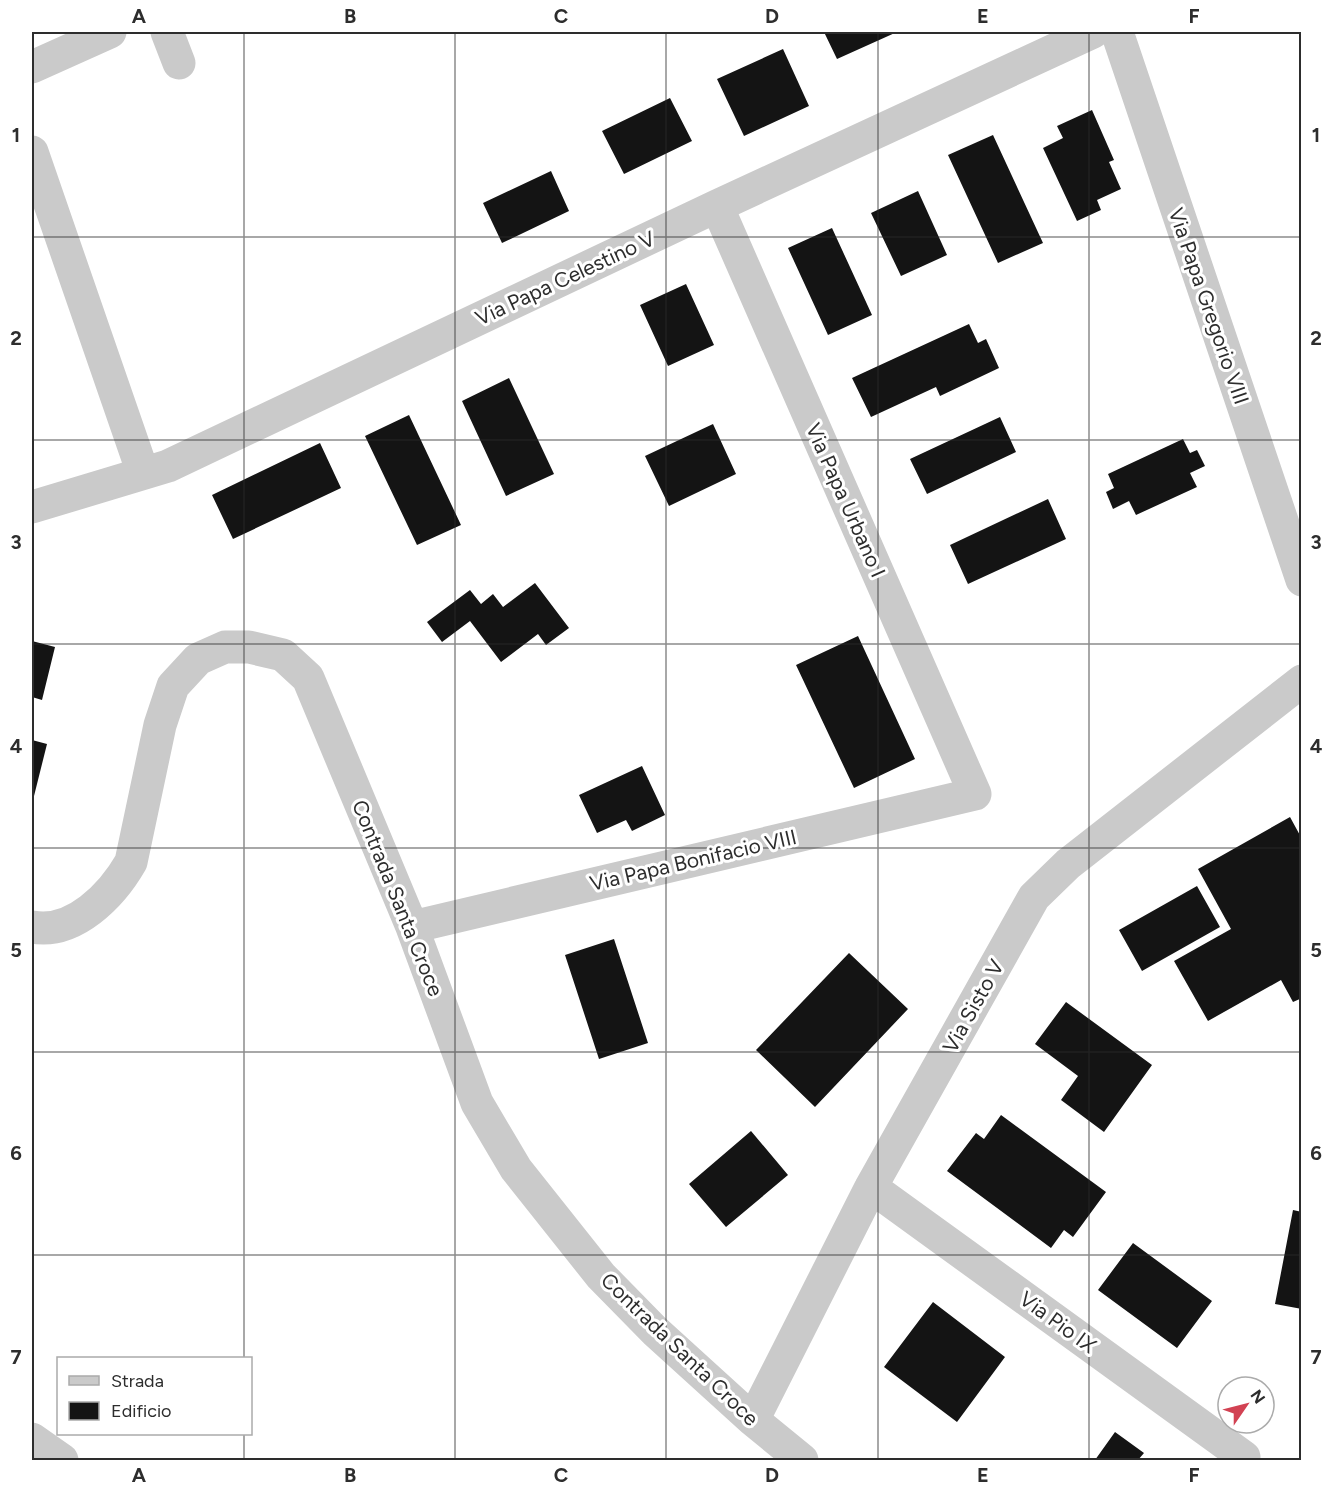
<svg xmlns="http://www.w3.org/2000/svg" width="1333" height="1492" font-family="Figtree,sans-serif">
	<rect width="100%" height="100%" fill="#fff"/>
	<path fill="#141414" d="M824,32H897L837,59Z
		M783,49L809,106L744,136L717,79Z
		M670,98L692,141L624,174L602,131Z
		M1092,110L1114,160L1109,162L1121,189L1097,200L1101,210L1077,221L1043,148L1063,138L1057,126Z
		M993,135L1043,243L998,263L948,155Z
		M551,171L569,211L502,243L483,203Z
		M918,191L947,255L901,276L871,213Z
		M832,228L872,315L828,335L788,248Z
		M686,284L714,345L668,366L640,305Z
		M969,324L978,343L986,339L999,368L940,396L936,387L871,417L852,378Z
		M509,378L554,474L506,496L462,401Z
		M409,415L461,525L417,545L365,436Z
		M1000,417L1016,452L927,494L910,459Z
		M713,424L736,474L669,506L645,456Z
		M1183,439L1190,453L1197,450L1205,466L1190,473L1197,487L1136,515L1129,501L1113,509L1106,492L1114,488L1108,474Z
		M320,443L341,488L233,539L212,495Z
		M1048,499L1066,539L968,584L950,545Z
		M535,583L569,628L546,645L538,634L501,662L470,621L442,642L427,622L470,590L481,604L493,594L503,607Z
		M858,636L915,759L854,788L796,665Z
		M32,641L55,647L42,700L32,697Z
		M32,740L47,744L32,804Z
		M642,766L665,815L632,831L626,820L597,833L579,795Z
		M1290,817L1302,839V998L1293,1002L1281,980L1208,1021L1174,961L1231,929L1198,869Z
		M1197,886L1220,927L1142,971L1119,930Z
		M614,939L648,1043L599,1059L565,955Z
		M849,953L908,1009L815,1107L756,1050Z
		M1066,1002L1152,1065L1104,1132L1061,1100L1078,1076L1035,1044Z
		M1001,1115L1106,1192L1073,1237L1064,1230L1051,1248L947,1171L976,1133L984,1139Z
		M751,1131L788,1175L726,1227L689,1184Z
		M1293,1210L1302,1212V1309L1275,1304Z
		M1133,1243L1212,1301L1177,1348L1098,1290Z
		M933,1302L1005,1357L957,1422L884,1367Z
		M1115,1432L1144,1453L1138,1460H1095Z"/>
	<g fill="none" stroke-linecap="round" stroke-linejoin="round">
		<path stroke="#cacaca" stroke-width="33" d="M167,32L179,63
			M1117,32L1302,580
			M32,67L110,32
			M32,152L143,473
			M32,507L168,466L717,206L1093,32
			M32,927C74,935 112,895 131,862L160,725L173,686L198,659L225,647H249L283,655L308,678L412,927L477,1103L516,1169L601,1276L655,1331L753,1420L802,1460
			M412,927L975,794L717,206
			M871,1187L1244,1457
			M753,1420L871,1187L1034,897L1068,864L1302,681
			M32,1439L62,1460"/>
	</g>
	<path fill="none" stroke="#2d2d2d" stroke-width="1.5" stroke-opacity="0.55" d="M244,32V1358M455,32V1460M666,32V1460M878,32V1460M1089,32V1460M32,237H1302M32,440H1302M32,644H1302M32,848H1302M32,1052H1302M32,1255H1302M244,1434V1460"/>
	<g text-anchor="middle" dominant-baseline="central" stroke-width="6" stroke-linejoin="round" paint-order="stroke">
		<g font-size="21" fill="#2d2d2d" stroke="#fff">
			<text transform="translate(565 278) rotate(-25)">Via Papa Celestino V</text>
			<text transform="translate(1209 306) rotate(71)">Via Papa Gregorio VIII</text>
			<text transform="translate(846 500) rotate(66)">Via Papa Urbano I</text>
			<text transform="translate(693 860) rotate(-13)">Via Papa Bonifacio VIII</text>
			<text transform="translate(398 898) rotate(68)">Contrada Santa Croce</text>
			<text transform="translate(973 1006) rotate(-61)">Via Sisto V</text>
			<text transform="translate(1058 1322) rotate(36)">Via Pio IX</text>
			<text transform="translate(680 1349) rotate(44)">Contrada Santa Croce</text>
		</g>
	</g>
	<rect width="1333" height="1492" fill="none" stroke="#ffffff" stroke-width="66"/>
	<rect x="57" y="1357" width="195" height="78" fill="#ffffff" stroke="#ababab" stroke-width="1.5"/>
	<rect x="69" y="1376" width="30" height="9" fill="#cacaca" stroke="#ababab" stroke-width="1.5"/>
	<text x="111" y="1387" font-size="18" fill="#2d2d2d">Strada</text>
	<rect x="69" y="1402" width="30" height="18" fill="#141414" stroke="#ababab" stroke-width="1.5"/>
	<text x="111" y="1417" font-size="18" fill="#2d2d2d">Edificio</text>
	<g transform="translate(1246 1405) rotate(55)"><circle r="28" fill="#ffffff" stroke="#ababab" stroke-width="1.5"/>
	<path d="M0-4.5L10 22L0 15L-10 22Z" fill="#d24253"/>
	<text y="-9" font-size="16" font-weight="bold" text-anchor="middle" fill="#2d2d2d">N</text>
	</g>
	<rect x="33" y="33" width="1267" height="1426" fill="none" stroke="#2d2d2d" stroke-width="2"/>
	<g font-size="20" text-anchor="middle" font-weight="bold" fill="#2d2d2d">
		<text x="139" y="23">A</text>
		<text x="350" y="23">B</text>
		<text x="561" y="23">C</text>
		<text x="772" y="23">D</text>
		<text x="983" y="23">E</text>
		<text x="1194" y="23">F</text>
		<text x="16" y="142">1</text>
		<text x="1316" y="142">1</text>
		<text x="16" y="345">2</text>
		<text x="1316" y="345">2</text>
		<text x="16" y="549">3</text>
		<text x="1316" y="549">3</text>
		<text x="16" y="753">4</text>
		<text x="1316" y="753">4</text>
		<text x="16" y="957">5</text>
		<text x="1316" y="957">5</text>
		<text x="16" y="1160">6</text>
		<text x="1316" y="1160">6</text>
		<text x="16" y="1364">7</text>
		<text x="1316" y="1364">7</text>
		<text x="139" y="1482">A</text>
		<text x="350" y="1482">B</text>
		<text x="561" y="1482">C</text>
		<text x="772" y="1482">D</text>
		<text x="983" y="1482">E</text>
		<text x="1194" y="1482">F</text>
	</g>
</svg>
